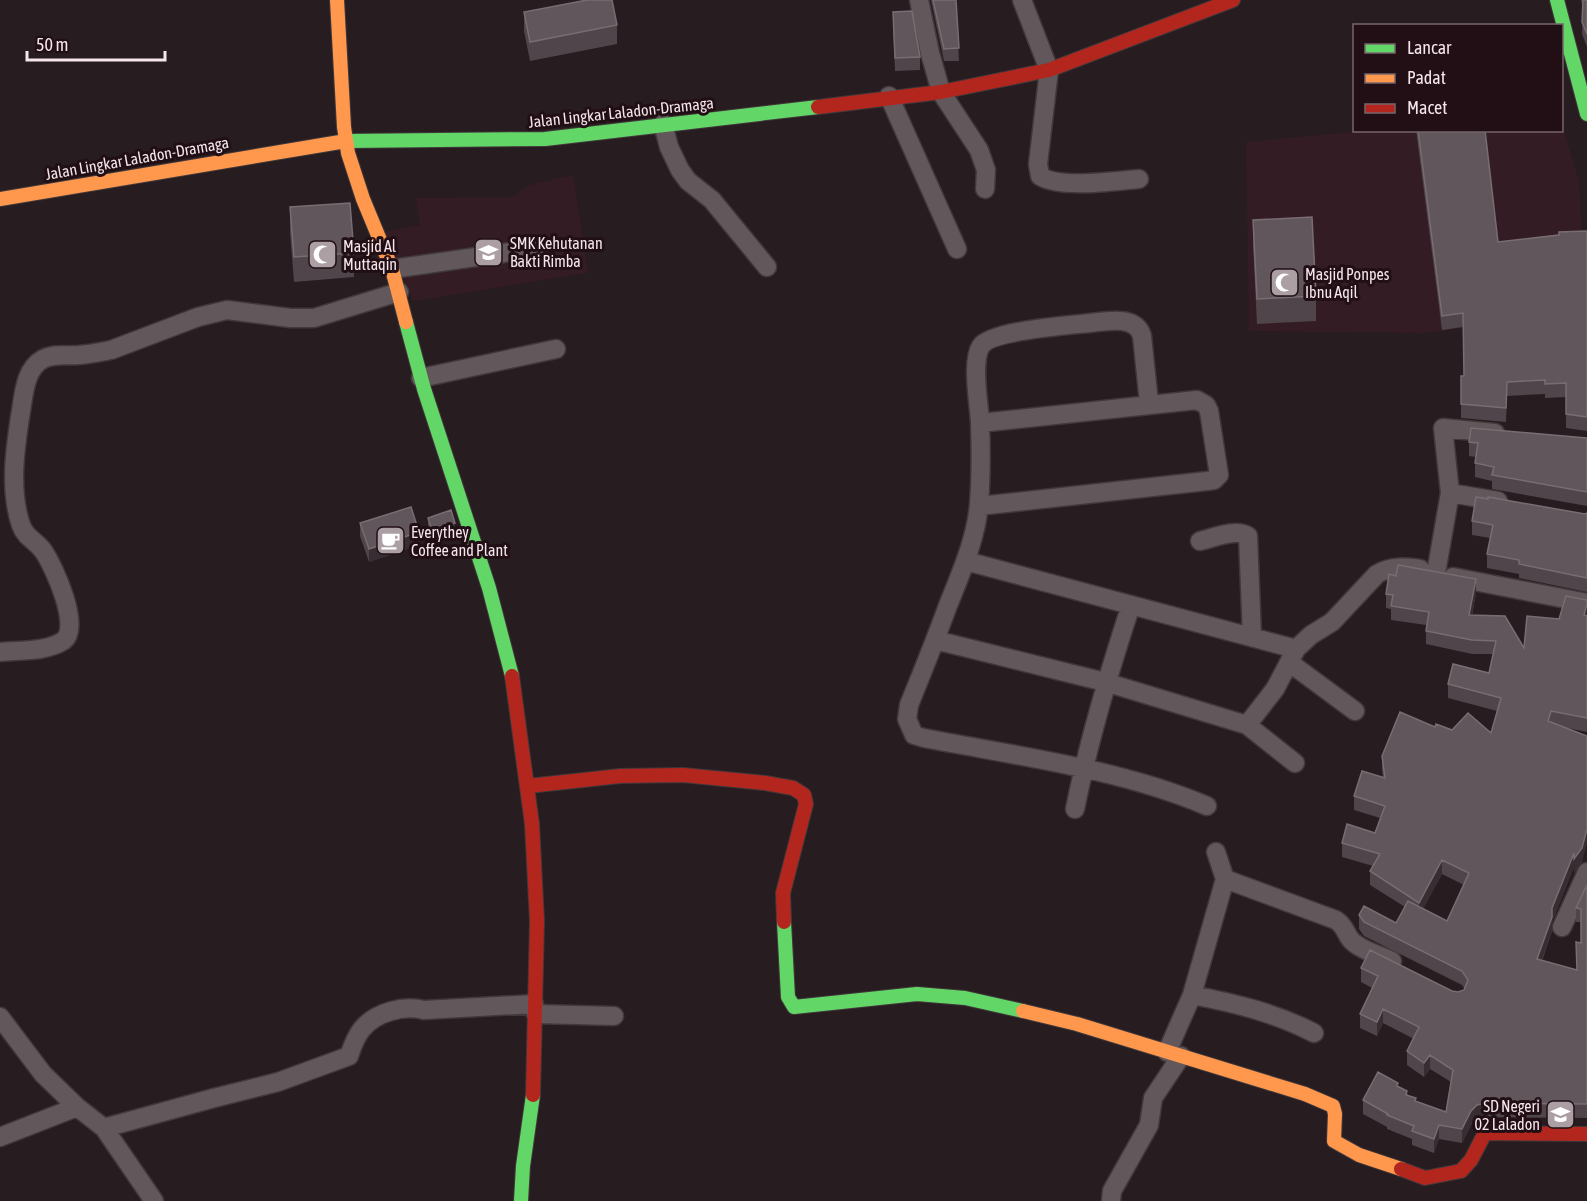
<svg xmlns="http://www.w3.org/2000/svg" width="1587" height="1201" font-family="'Asap Condensed',sans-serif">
	<rect width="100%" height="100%" fill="#271c1f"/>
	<path fill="#341c24" d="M1562,125L1579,181L1582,234L1470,327L1426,333L1249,331L1246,142L1374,130H1562Z
		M573,175L588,273L413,301L384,232L420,225L416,198L512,197L529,185Z"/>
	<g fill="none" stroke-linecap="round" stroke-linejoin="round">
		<defs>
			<path id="street" d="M919,0L930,53L941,92L979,150L986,170L985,189
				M1022,0L1049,70L1038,164L1040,176C1060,189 1114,181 1139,179
				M889,96L957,249
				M663,124L669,147L680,170L688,181L712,200L767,267
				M392,269L539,248
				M421,378L556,349
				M1149,403L1142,336C1136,315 1107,321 1090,323C1070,325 991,331 981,346C971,361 979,404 980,422C981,449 981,477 979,504C976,540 960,575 947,608C935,641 922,673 909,705L907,719L914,735L924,738C1017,756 1120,769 1207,806
				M1450,493L1498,501
				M979,506L1207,481L1214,480L1219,475L1209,411L1206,405L1197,400L980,423
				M1200,541C1213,538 1236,528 1248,536L1252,637
				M966,561L1296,649
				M1436,573L1450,493L1443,428L1495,433
				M1453,577L1587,603
				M935,640L1105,682L1247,725L1295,763
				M0,652C19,650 46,652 63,641C82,628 54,567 44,552C37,541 25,538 21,525C9,490 15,448 21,411C24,393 25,369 43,359C54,353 67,356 79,355C90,354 100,352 111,350L198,317L227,310L290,318H314L399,292
				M1290,663L1355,711
				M1247,725L1275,689L1296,649L1311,635L1332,622L1377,574C1391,566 1404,567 1420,569
				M1075,809C1089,739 1109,672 1131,605
				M1225,879L1336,920C1346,927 1344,931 1351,940C1360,950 1380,955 1392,961
				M1562,927L1587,872
				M1192,995C1234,1003 1276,1013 1314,1033
				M536,1014L614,1016
				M0,1017L43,1074L77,1107L104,1128L154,1201
				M1167,1052L1192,995L1225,879L1216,852
				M104,1128L214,1098L278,1082L349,1056C352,1047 356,1036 362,1029C376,1012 403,1005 424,1010L534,1004
				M0,1137L77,1107
				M1111,1201L1112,1191L1149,1125L1153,1098L1181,1056"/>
			<path id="fast" d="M1557,0L1587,114
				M346,141L545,139L818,107
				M406,322L424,389L489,588L512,676
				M784,922L788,997L794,1007L917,994L965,998L1023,1011
				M521,1201L523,1166L533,1095"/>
			<path id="slow" d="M337,0L344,127L348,153L363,199L392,269L406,322
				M0,199L346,141
				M1023,1011L1077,1024L1305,1094L1333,1106L1335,1114L1334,1141L1359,1155L1401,1169"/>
			<path id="jam" d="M818,107L941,92L1049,70L1233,0
				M512,676L532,824L537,921L533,1095
				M528,786L620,776L683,775L765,783L793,788L804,795L806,804L783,893L784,922
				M1401,1169L1425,1178L1461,1171L1471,1160L1485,1133L1587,1134"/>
		</defs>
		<use href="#street" stroke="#40383a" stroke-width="21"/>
		<use href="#fast" stroke="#40383a" stroke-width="16"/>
		<use href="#slow" stroke="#40383a" stroke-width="16"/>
		<use href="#jam" stroke="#40383a" stroke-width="16"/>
		<use href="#street" stroke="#62585b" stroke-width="18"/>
		<use href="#fast" stroke="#63d668" stroke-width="14"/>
		<use href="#slow" stroke="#ff974d" stroke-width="14"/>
		<use href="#jam" stroke="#b3261e" stroke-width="14"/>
	</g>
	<path fill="#4f454a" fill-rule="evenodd" d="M931,0H956L959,61H944Z
		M1581,0H1587V47L1582,34L1583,9Z
		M524,12L617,25V44L530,61L524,31Z
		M893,25L920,57V70L895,71Z
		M1416,130H1485L1498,242L1587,231V431L1566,428V397L1545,398V394L1507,396L1506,422L1461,418V376H1464L1463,327L1442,330Z
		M290,207L354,253V277L294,282L290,232Z
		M1253,220L1316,296V321L1257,324L1253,245Z
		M1586,438H1587V506L1492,489V481L1475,477V463L1476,457L1469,456V442Z
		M1587,513V592L1519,578V574L1487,568V554L1490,538L1472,535V521Z
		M428,518L455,536L432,544L428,531Z
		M360,523L419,545L369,562L360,536Z
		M1476,593L1472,616L1524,648L1559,619L1587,600V732L1567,728L1582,862L1574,873V867L1552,922V931L1542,961L1577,970L1581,943V922H1576V908L1587,885V1118L1485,1117L1477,1119L1471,1125L1462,1143L1439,1139L1434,1153L1412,1145V1139L1387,1129V1127L1363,1114V1100L1398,1087L1416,1101L1446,1112L1451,1082L1430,1069L1424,1077L1407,1065V1051L1414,1039L1383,1023L1377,1036L1360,1028V1014L1372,988L1361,982V968L1452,991L1458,992L1464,990V988L1462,985L1364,936L1359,929V915L1396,923L1405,907L1370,885V871L1373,866L1342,857V843L1375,833L1380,818L1354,810V796L1383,777L1382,770V756L1435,727L1452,730L1491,733L1497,711L1448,698V684L1489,673L1493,654H1472L1426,644V625L1391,620V609L1386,608V594ZM1442,874L1464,885L1447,921L1423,909Z"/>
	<path fill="#382d32" d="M455,523V536L432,544V531Z
		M419,532V545L369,562V549Z
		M1476,579V593L1469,629V615Z
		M1587,604V618L1584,615Z
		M1587,829V843L1582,862L1574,873V859Z
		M1574,853V867L1552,922V931L1537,973V959L1552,908Z
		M1442,860V874L1419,917V903Z
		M1383,1009V1023L1377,1036V1022Z
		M1430,1055V1069L1424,1077V1063Z
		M1485,1103V1117L1477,1119L1471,1125L1462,1143V1129L1471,1111L1477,1105Z
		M1439,1125V1139L1434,1153V1139Z"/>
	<path fill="#61565b" stroke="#786d72" stroke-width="1.5" d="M587,0H612L617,25L530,42L524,12Z
		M933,0H956L959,48L944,49Z
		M1583,0H1587V34L1582,22Z
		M912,11L920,57L895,58L893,12Z
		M1418,130H1485L1498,242L1559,235V232L1587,231V417L1566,414V383L1545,384V380L1507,382L1506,408L1461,404V376H1464L1463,313L1442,316Z
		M350,203L354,253L294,257L290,207Z
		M1312,217L1316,296L1257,299L1253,220Z
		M1471,428L1587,438V492L1492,475L1494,467L1475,463L1478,443L1469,442Z
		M1476,497L1488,499V497L1585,514L1587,513V578L1519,564V560L1487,554L1493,525L1472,521Z
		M411,507L419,532L369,549L360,523Z
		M451,510L455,523L432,531L428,518Z
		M1398,565L1476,579L1469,615L1505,616L1524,648L1527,616L1559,619L1566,596L1587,600V604L1584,615L1587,616V718L1551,711L1548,721L1587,736V829L1582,848L1574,859V853L1552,908V917L1537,959L1577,970L1576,942L1581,943V909L1576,908L1587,885V1104L1485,1103L1477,1105L1471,1111L1462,1129L1439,1125L1434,1139L1412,1131L1414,1126L1387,1115L1388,1114L1363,1100L1378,1072L1398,1083L1397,1086L1407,1091L1406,1095L1416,1098L1415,1101L1446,1112L1453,1070L1430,1055L1424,1063L1407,1051L1419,1027L1383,1009L1377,1022L1360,1014L1378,976L1361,968L1370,950L1452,991L1458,992L1464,990L1468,980L1462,971L1364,922L1359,915L1364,906L1396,923L1408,901L1447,921L1469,873L1442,860L1419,903L1370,871L1380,854L1342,843L1347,824L1375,833L1385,806L1354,796L1362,771L1385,778L1382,756L1400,712L1435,727L1436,724L1452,730L1468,713L1491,733L1501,698L1448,684L1453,664L1489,673L1496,641L1472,640L1426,631L1429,612L1391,606L1393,595L1386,594L1389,574L1396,576Z"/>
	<defs>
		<symbol id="school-square" viewBox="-11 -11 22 22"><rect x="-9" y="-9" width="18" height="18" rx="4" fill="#ac9fa3" stroke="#210f15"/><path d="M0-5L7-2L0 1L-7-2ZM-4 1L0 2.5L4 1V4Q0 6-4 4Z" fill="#fff"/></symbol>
		<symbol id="mosque-square" viewBox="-11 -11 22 22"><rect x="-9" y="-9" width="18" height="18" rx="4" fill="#ac9fa3" stroke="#210f15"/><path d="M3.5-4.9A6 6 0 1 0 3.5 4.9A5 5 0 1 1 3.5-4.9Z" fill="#fff"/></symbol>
		<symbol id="cafe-square" viewBox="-11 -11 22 22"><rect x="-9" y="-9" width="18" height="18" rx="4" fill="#ac9fa3" stroke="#210f15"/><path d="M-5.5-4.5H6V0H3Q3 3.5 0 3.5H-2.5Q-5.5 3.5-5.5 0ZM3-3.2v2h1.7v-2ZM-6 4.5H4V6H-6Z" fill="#fff"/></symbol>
	</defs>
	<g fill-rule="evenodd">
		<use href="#school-square" x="472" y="236" width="33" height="33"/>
		<use href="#mosque-square" x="306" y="238" width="33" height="33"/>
		<use href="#mosque-square" x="1268" y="266" width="33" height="33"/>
		<use href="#cafe-square" x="374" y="524" width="33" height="33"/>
		<use href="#school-square" x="1544" y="1098" width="33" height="33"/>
	</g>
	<g text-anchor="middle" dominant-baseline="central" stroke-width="6" stroke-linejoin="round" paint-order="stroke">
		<g font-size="16" fill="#f4e6ea" stroke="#210f15">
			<text transform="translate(621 112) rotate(-6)">Jalan Lingkar Laladon-Dramaga</text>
			<text transform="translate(137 158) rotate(-10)">Jalan Lingkar Laladon-Dramaga</text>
		</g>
		<g font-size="16" fill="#f4e6ea" stroke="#210f15" text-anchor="start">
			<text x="510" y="243">SMK Kehutanan<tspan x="510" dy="18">Bakti Rimba</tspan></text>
			<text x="343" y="246">Masjid Al<tspan x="343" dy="18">Muttaqin</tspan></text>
			<text x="1305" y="274">Masjid Ponpes<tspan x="1305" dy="18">Ibnu Aqil</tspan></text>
			<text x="411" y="532">Everythey<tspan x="411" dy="18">Coffee and Plant</tspan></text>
			<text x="1540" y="1106" text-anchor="end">SD Negeri<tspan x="1540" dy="18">02 Laladon</tspan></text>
		</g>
	</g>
	<rect x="1353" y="24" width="210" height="108" fill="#210f15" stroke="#75656a" stroke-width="1.5"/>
	<rect x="1365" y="44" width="30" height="9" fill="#63d668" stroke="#75656a" stroke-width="1.5"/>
	<text x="1407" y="54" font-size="18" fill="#f4e6ea">Lancar</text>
	<rect x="1365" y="74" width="30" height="9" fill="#ff974d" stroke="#75656a" stroke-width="1.5"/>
	<text x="1407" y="84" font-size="18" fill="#f4e6ea">Padat</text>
	<rect x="1365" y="104" width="30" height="9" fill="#b3261e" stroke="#75656a" stroke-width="1.5"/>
	<text x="1407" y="114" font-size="18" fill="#f4e6ea">Macet</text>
	<path d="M27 51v9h138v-9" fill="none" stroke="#f4e6ea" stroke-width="3"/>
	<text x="36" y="51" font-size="18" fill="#f4e6ea" stroke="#210f15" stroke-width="4.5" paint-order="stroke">50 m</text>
</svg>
